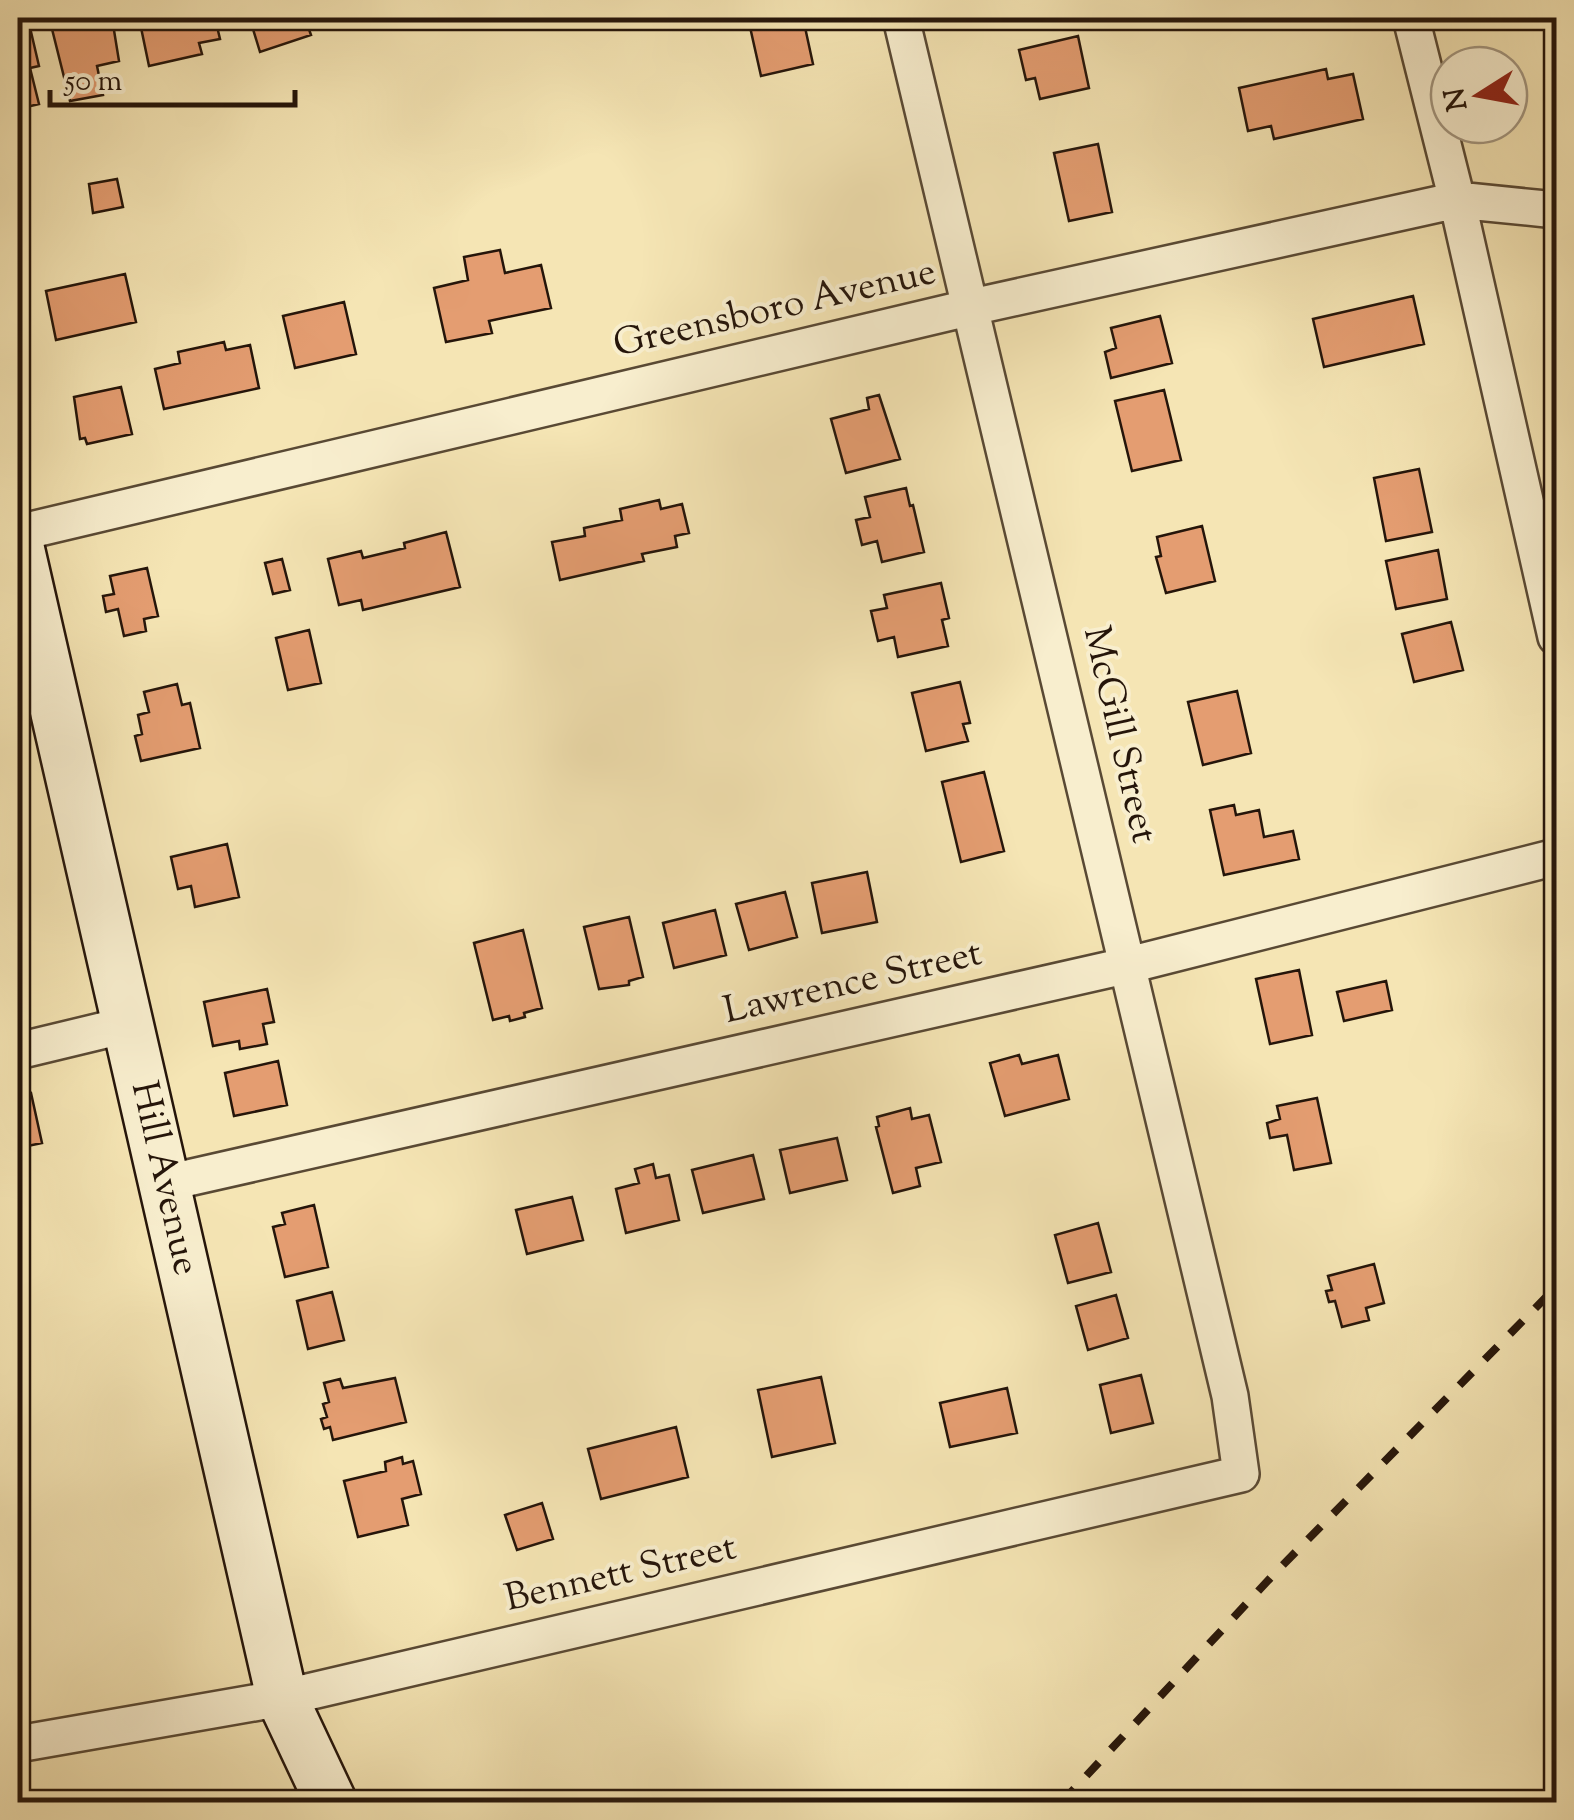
<svg xmlns="http://www.w3.org/2000/svg" width="1574" height="1820" font-family="'Sorts Mill Goudy',serif">
	<rect width="100%" height="100%" fill="#f5e5b4"/>
	<filter id="stains"><feTurbulence type="fractalNoise" baseFrequency=".002" numOctaves="4"/><feColorMatrix values="0 0 0 0 .2 0 0 0 0 .09 0 0 0 0 .02 0 0 0 .5 -.17"/></filter>
	<radialGradient id="worn" r=".72"><stop offset=".6" stop-color="#630" stop-opacity="0"/><stop offset="1" stop-color="#630" stop-opacity=".3"/></radialGradient>
	<path fill="#e49d71" stroke="#25150a" stroke-width="2.5" d="M68,18H112L119,61L97,66L103,95L70,101L50,21Z
		M139,18H215L220,39L199,43L202,54L149,66Z
		M263,18H305L311,35L260,52L253,29L265,25Z
		M748,18H803L813,64L761,76Z
		M28,19L39,66L30,68L39,104L18,109V21Z
		M1078,36L1089,88L1040,99L1035,78L1026,80L1019,50Z
		M1326,69L1328,79L1353,74L1363,119L1274,139L1271,126L1248,131L1239,88Z
		M1098,144L1112,212L1069,221L1054,153Z
		M117,179L123,207L93,213L89,184Z
		M500,250L505,273L541,265L551,308L489,321L492,333L446,342L434,288L468,280L464,257Z
		M125,274L136,322L56,340L46,291Z
		M1413,296L1424,344L1324,367L1313,319Z
		M344,302L356,354L295,368L283,316Z
		M1160,316L1172,363L1111,378L1105,352L1116,348L1111,328Z
		M224,342L226,350L250,345L259,388L164,409L155,369L180,363L178,352Z
		M121,387L132,434L87,444L85,438L80,439L74,397Z
		M1164,390L1181,460L1132,471L1115,401Z
		M879,395L900,459L846,473L831,419L869,409L867,398Z
		M1419,469L1432,532L1386,541L1374,478Z
		M906,488L910,506L913,505L924,552L882,562L877,541L862,545L856,520L870,517L865,497Z
		M659,500L661,509L682,504L689,533L675,536L677,547L642,554L644,561L560,580L552,542L585,536L584,528L622,520L620,509Z
		M1202,526L1215,581L1166,593L1156,557L1161,556L1157,537Z
		M446,532L460,587L363,610L361,600L339,605L328,559L361,551L363,558L405,548L404,543Z
		M1438,550L1447,599L1396,609L1386,561Z
		M282,559L290,590L273,594L265,563Z
		M147,568L158,616L144,619L146,631L124,636L118,609L106,612L103,596L114,594L110,576Z
		M941,583L949,618L942,620L948,646L898,657L894,637L878,641L871,611L887,608L884,595Z
		M1451,622L1463,670L1414,682L1402,634Z
		M309,630L321,683L288,690L276,638Z
		M960,682L970,723L963,724L968,741L926,751L912,693Z
		M177,684L182,705L190,703L200,748L141,761L135,736L142,734L138,715L149,712L144,692Z
		M1237,691L1251,753L1203,765L1188,702Z
		M984,772L1004,851L961,862L942,782Z
		M1234,805L1236,815L1259,810L1264,837L1293,831L1299,859L1224,875L1210,810Z
		M227,844L239,897L195,907L191,886L178,889L171,857Z
		M867,872L877,922L822,933L812,883Z
		M785,892L797,937L749,950L736,904Z
		M715,910L726,955L674,968L663,923Z
		M629,917L643,977L629,981V985L599,989L584,927Z
		M523,930L542,1008L524,1013L525,1017L510,1021L509,1016L493,1020L474,943Z
		M1299,970L1312,1035L1270,1044L1256,979Z
		M1386,981L1392,1010L1344,1021L1337,992Z
		M267,989L274,1022L263,1024L267,1044L240,1049L239,1041L213,1046L204,1002Z
		M1019,1055L1022,1064L1058,1055L1069,1099L1005,1116L990,1063Z
		M278,1061L287,1105L234,1116L225,1073Z
		M31,1093L42,1143L18,1148V1095Z
		M1317,1098L1331,1163L1294,1170L1287,1135L1270,1138L1267,1123L1280,1119L1277,1106Z
		M910,1108L912,1119L929,1115L941,1162L916,1168L920,1186L893,1193L876,1127L879,1126L877,1117Z
		M837,1138L847,1180L790,1193L780,1150Z
		M753,1155L764,1199L703,1213L692,1170Z
		M653,1164L656,1178L669,1175L679,1220L626,1233L616,1189L639,1183L635,1169Z
		M572,1197L583,1240L527,1254L516,1210Z
		M314,1205L328,1267L285,1277L273,1227L285,1224L282,1213Z
		M1098,1223L1111,1272L1068,1283L1055,1235Z
		M1374,1264L1384,1303L1366,1308L1369,1320L1342,1327L1335,1301L1329,1302L1326,1291L1332,1290L1328,1276Z
		M332,1292L344,1340L308,1349L297,1301Z
		M1116,1295L1128,1338L1088,1350L1076,1306Z
		M1141,1375L1153,1423L1111,1433L1100,1385Z
		M821,1377L835,1443L772,1457L758,1390Z
		M395,1378L406,1422L333,1440L330,1427L324,1429L321,1419L327,1417L323,1404L329,1402L324,1383L340,1379L343,1388Z
		M1007,1388L1017,1433L950,1447L940,1403Z
		M676,1427L688,1477L601,1499L588,1449Z
		M402,1457L403,1464L413,1461L421,1494L402,1499L408,1525L358,1537L344,1481L386,1471L385,1462Z
		M542,1503L553,1539L517,1550L505,1515Z"/>
	<g fill="none" stroke-linecap="round" stroke-linejoin="round">
		<defs>
			<path id="street" d="M1411,18L1457,200L1556,637
				M18,533L972,307L1457,200L1556,210
				M18,1051L130,1024
				M166,1183L1129,965L1556,857
				M18,1744L282,1698L1241,1474L1230,1396L901,18"/>
			<g id="secondary">
				<path id="s1" d="M18,545L282,1698L331,1802"/>
			</g>
		</defs>
		<use href="#street" stroke="#594934" stroke-width="40"/>
		<use href="#secondary" stroke="#25150a" stroke-width="55"/>
		<use href="#street" stroke="#f8eece" stroke-width="35"/>
		<use href="#secondary" stroke="#f8eece" stroke-width="50"/>
		<path stroke="#25150a" stroke-width="8" stroke-dasharray="18 18" stroke-linecap="butt" d="M1062,1802L1275,1573L1556,1287"/>
	</g>
	<g text-anchor="middle" dominant-baseline="central" stroke-width="8" stroke-linejoin="round" paint-order="stroke">
		<g font-size="38" fill="#25150a" stroke="#f8eece">
			<text transform="translate(775 310) rotate(-13)">Greensboro Avenue</text>
			<text transform="translate(1118 735) rotate(77)">McGill Street</text>
			<text transform="translate(853 984) rotate(-13)">Lawrence Street</text>
			<text stroke="none"><textPath href="#s1" startOffset="650">Hill Avenue</textPath></text>
			<text transform="translate(621 1575) rotate(-13)">Bennett Street</text>
		</g>
	</g>
	<rect width="1574" height="1820" fill="none" stroke="#f5e5b4" stroke-width="60"/>
	<rect x="20" y="20" width="1534" height="1780" fill="none" stroke="#25150a" stroke-width="5"/>
	<rect x="30" y="30" width="1514" height="1760" fill="none" stroke="#25150a" stroke-width="2.5"/>
	<g transform="translate(1479 95) rotate(259)"><circle r="48" fill="#f8eece" stroke="#a49780" stroke-width="2.5"/>
	<path d="M0-8L18 38L0 25L-18 38Z" fill="#8f2418"/>
	<text y="-15" font-size="28" font-weight="bold" text-anchor="middle" fill="#25150a">N</text>
	</g>
	<path d="M50 90v15h245v-15" fill="none" stroke="#25150a" stroke-width="5"/>
	<text x="65" y="90" font-size="30" fill="#25150a" stroke="#f8eece" stroke-width="8" paint-order="stroke">50 m</text>
	<rect width="100%" height="100%" filter="url(#stains)"/>
	<rect width="100%" height="100%" fill="url(#worn)"/>
</svg>
